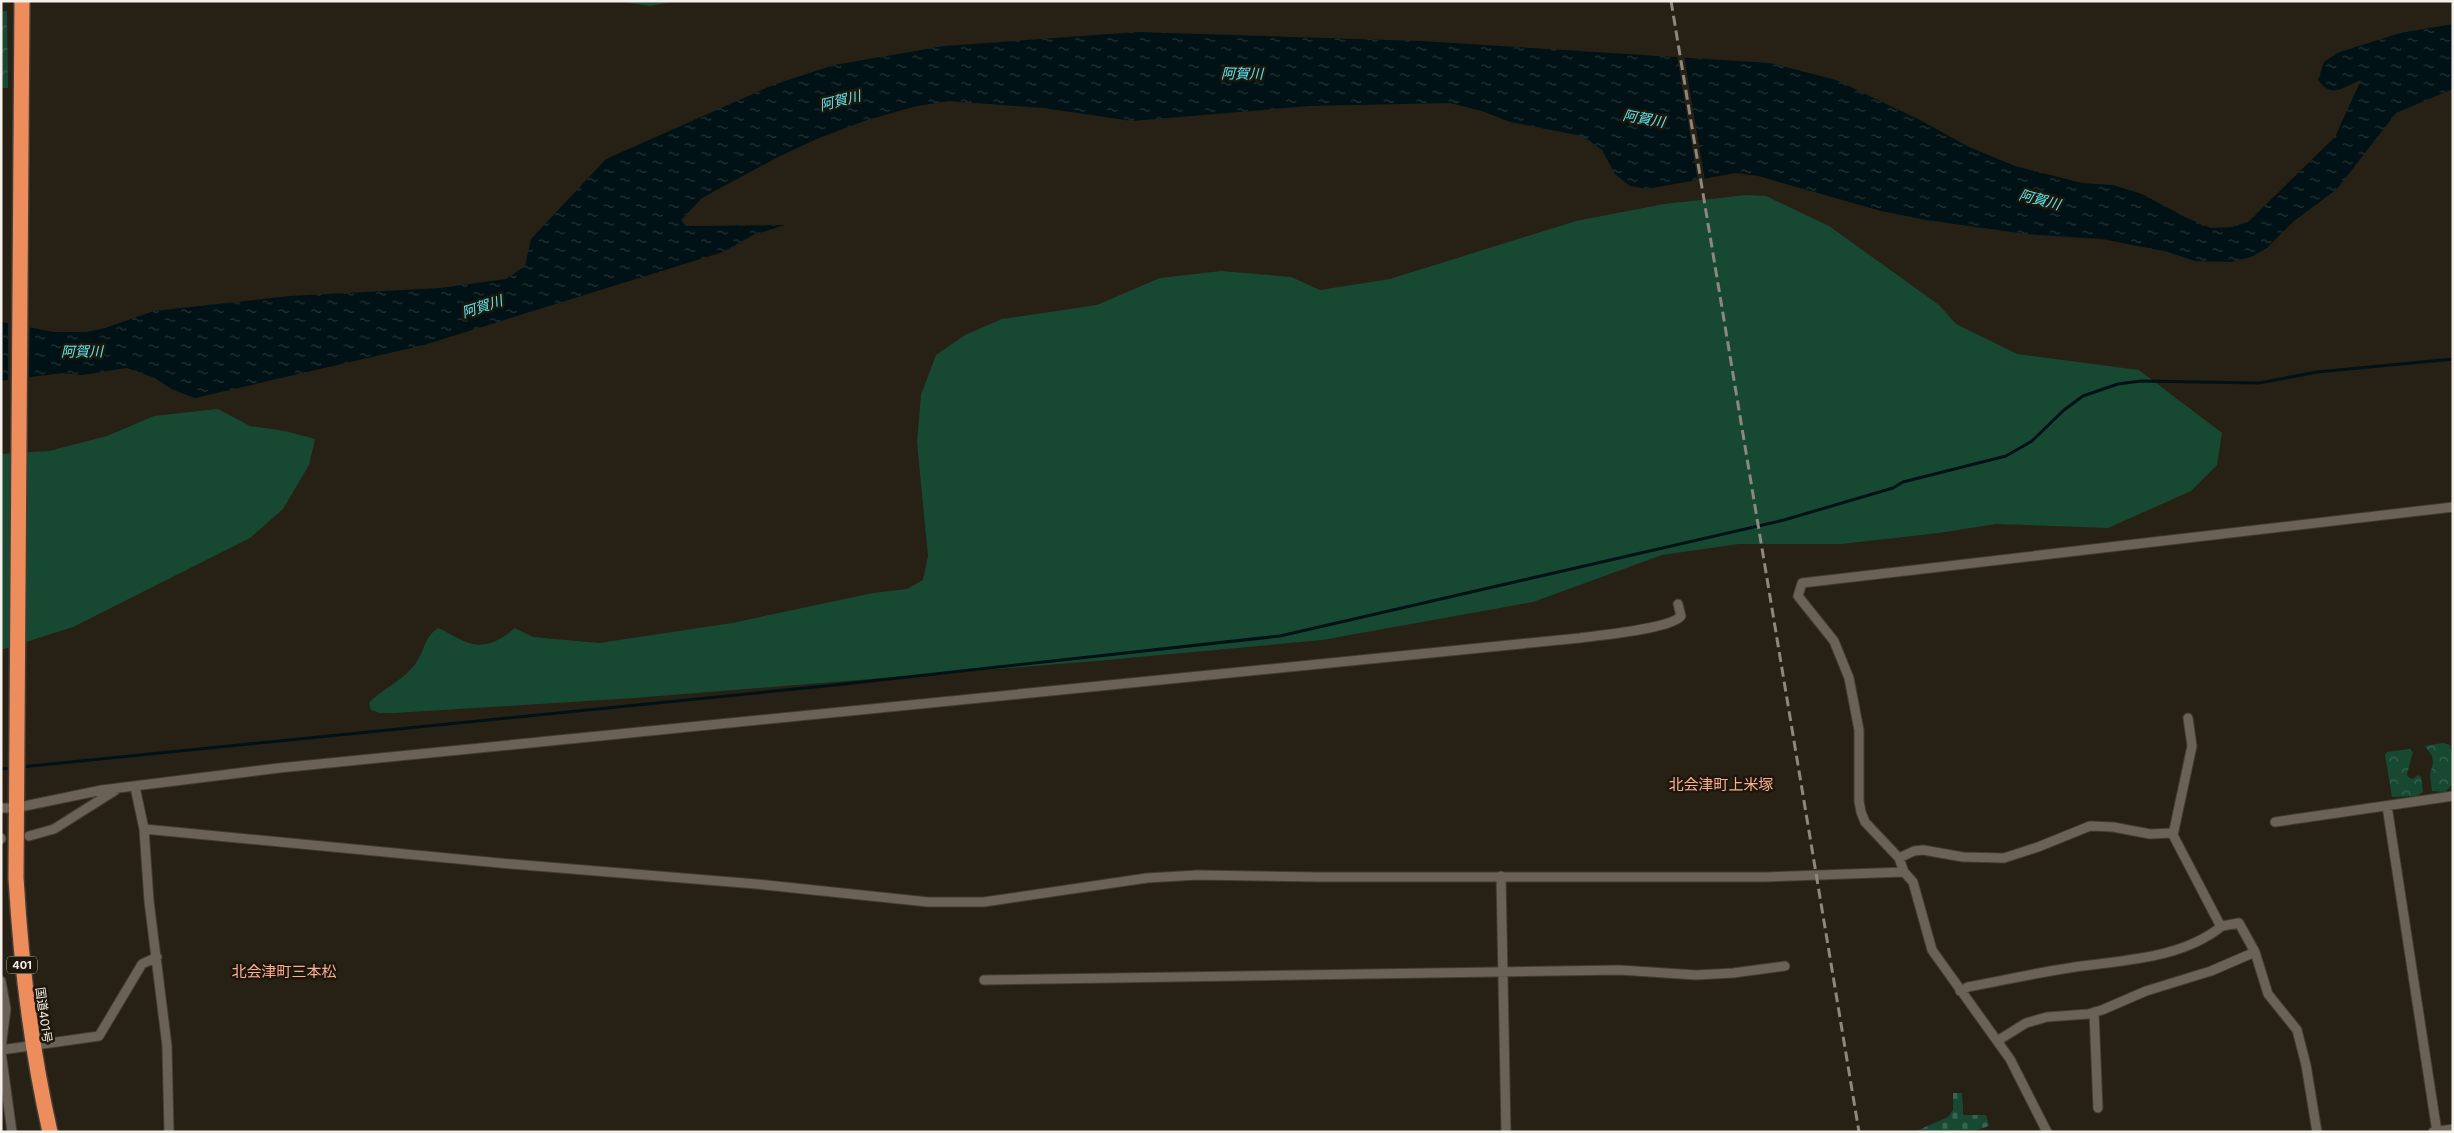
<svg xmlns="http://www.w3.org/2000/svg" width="2454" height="1133" font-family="Inter,'Noto Sans JP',sans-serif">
	<defs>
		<pattern id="forest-crowns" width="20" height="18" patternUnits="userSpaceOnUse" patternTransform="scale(1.25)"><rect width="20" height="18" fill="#174932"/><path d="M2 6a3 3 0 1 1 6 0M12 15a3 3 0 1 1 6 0" fill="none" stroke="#396450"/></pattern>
		<pattern id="cemetery-stones" width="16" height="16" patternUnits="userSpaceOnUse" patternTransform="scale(1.25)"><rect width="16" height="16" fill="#174932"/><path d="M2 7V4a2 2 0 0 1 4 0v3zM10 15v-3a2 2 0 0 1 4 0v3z" fill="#396450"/></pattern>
		<pattern id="water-ripples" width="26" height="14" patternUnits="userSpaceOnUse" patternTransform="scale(1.25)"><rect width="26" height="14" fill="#001215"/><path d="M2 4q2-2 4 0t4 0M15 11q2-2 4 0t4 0" fill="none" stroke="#263537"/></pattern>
	</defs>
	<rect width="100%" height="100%" fill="#272015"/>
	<path fill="#174932" d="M617,1H676L650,6Z
		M1747,195L1766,196L1829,226L1939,305L1956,324L2017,354L2139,370L2222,433L2217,465L2191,491L2108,528L1996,524L1939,533L1841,544H1739L1662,555L1533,602L1322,640L1096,661L634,698L395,713H380L371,710L369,703C383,688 402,682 416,663C425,650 424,637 438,628C448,632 459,640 469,643C486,649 504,638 515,628L533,637L599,643L732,623L873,593L907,589L923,580L928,556L917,442L921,395L936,355L965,335L1002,319L1097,305L1160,278L1221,271L1291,277L1320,290L1390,279L1576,221L1664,204Z
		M218,409L250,426L285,431L315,439L309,465L283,509L250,538L73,627L1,650V454L49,451L107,436L154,416Z"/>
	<path fill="url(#forest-crowns)" d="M1,11H7L8,88H1Z
		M2443,743L2450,745L2453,758V784L2445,792L2432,791L2430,775L2433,763L2432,756L2425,746Z
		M2410,749L2413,752L2407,774L2408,777L2413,779L2418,775L2421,777L2423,792L2417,796L2392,797L2385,755L2387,752Z"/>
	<path fill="url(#cemetery-stones)" d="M1953,1093H1962L1963,1115H1986L1989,1126L1971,1132H1914L1948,1117L1953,1110Z"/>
	<path fill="url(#water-ripples)" d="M2453,24V89L2396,113L2337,189L2294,221L2267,248L2251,257L2231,262L2195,261L2168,252L2102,239L2026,234L1926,220L1881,211L1758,176L1736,173L1647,189L1630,186L1615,174L1602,150L1583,136L1510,122L1482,111L1450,103L1310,106L1132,121L1043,108L949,101L917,106L867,120L819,138L778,157L702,198L681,220L686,226L785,225L753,235L723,252L424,345L195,398L173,390L155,378L127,368L82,375L62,373L1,381V322L54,332H86L105,328L154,311L290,296L440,288L506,279L525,266L531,239L606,159L773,85L834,65L944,46L1138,32L1421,41L1770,63L1836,80L1920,120L1969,147L2015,166L2082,183L2113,185L2142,194L2187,218L2211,228L2232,227L2248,222L2335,137L2361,80C2344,86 2333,100 2318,80L2324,62L2337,53L2400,33Z"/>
	<path fill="#272015" d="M1677,55L1684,56L1705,181L1698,182Z
		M8,321L30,325L29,380L8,382Z"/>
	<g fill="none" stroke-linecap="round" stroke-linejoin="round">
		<path stroke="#001215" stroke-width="3" d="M21,767L835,685L1280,636L1784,520L1893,488L1903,482L2006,456L2032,441L2064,410L2083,396L2118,384L2141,381L2259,383L2317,372L2453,359
			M1,769L13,768"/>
		<defs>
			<path id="street" d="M2188,718L2192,746L2173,835L2219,923L2222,926L2239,923L2255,952L2268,994L2297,1030L2306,1065L2317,1132
				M135,787L144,829
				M2387,806L2437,1132
				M1,808H15L102,790L279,768L1580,638C1600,635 1670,629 1681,616L1678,604
				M2275,822L2453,796
				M29,836L54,829L119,788
				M1,839V838
				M1899,858L1865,822L1861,812L1859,801V730L1849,678L1834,641L1798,596L1802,583L2453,507
				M1904,872L1899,858L1914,851L1923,850L1963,857L2004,858L2038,847L2090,826L2113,827L2150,834L2173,833
				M1501,876L1506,1132
				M984,980L1620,970L1696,975L1733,973L1785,966
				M1,981L6,1009L1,1048
				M1960,991L1968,987C2001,981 2035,973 2069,968C2120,960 2180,960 2222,926
				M2094,1012L2098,1108
				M1997,1041L2026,1023L2047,1017L2088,1014L2102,1010L2146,991L2211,971L2255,952
				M1,1050L99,1036L142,964L157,957
				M1,1052L12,1132
				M169,1132L167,1046L149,901L144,829L511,864L756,884L928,902H984L1147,878L1197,875L1319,877H1765L1904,872L1913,882L1932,950L2010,1059L2047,1132
				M2433,1132L2453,1129"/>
			<path id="highway" d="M22,1L16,878C21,964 31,1048 50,1132"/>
		</defs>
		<use href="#street" stroke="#423c36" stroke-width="11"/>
		<use href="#highway" stroke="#423c36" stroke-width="18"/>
		<use href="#street" stroke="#6a6256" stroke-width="9"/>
		<use href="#highway" stroke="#ee8d5c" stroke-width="15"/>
		<path stroke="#8d877e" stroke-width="3" stroke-dasharray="10 5" stroke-linecap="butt" d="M1671,1L1859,1132"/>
	</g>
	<g text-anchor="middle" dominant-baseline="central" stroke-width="5" stroke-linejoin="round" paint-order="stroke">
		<rect fill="#1d170c" stroke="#b4afa7" stroke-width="1" x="7" y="956.5" width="30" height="17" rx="4"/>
		<g font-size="11" font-weight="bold" fill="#f5f0e9">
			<text x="22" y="965">401</text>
		</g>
		<g font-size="12" fill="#f5f0e9" stroke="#1d170c">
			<text transform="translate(44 1015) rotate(82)">国道401号</text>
		</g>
		<g font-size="14" font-style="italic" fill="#60e6f1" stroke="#1d170c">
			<text transform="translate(1242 73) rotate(1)">阿賀川</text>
			<text transform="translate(840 100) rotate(-14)">阿賀川</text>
			<text transform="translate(1644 118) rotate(10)">阿賀川</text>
			<text transform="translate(2040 199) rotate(15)">阿賀川</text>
			<text transform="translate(482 306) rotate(-18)">阿賀川</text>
			<text transform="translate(82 351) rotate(-1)">阿賀川</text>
		</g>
		<g font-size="15" fill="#fcad92" stroke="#1d170c">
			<text x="1721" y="784">北会津町上米塚</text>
			<text x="284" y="971">北会津町三本松</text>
		</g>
	</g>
	<rect width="2454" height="1133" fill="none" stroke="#f5f0e9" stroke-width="5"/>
</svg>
